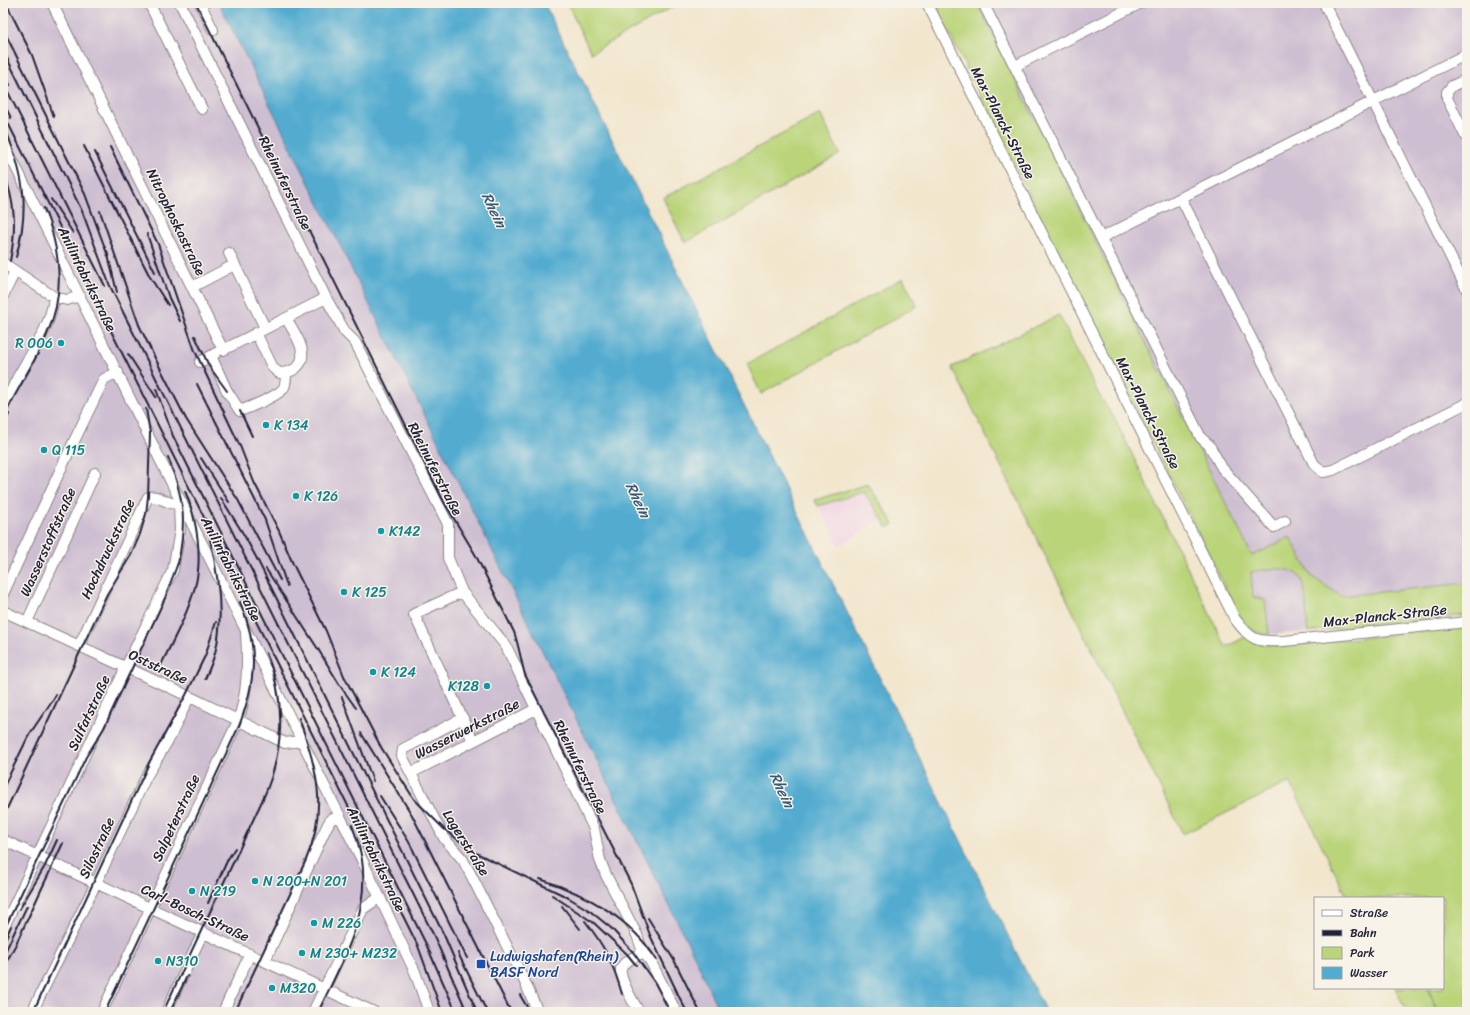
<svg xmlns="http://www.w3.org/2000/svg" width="1470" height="1015" font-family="Sriracha,sans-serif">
	<rect width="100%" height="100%" fill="#f7f3e8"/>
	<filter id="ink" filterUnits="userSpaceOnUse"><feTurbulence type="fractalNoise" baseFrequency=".025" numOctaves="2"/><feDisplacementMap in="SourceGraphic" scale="8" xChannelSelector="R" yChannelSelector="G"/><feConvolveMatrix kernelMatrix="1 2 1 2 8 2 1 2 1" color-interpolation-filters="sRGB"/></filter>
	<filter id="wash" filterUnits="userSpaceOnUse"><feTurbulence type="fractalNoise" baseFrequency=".012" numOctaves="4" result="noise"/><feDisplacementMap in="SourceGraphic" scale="16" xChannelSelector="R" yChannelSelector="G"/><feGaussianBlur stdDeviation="0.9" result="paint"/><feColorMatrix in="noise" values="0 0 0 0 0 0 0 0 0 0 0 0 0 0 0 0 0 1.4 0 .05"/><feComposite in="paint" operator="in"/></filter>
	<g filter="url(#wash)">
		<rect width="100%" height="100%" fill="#f2e6cd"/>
		<path fill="#f1d0e3" d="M864,492L882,519L839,546L818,506Z"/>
		<path fill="#cebed1" d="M3,3H219L696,959L719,1012H3Z
			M977,3H1467V583L1341,596L1312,577L1290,538L1252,556Z
			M1280,568L1290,570L1297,573L1303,581L1308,632L1269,635L1265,600L1253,598L1251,572Z"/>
		<path fill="#bad479" stroke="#6e7b5a" d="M567,3H680L591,53Z
			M934,3H977L1252,556L1290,537L1312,577L1341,596L1467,583V615L1308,632C1303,583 1313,560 1251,572L1253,597L1265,600L1269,635C1263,634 1256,633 1251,629C1235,618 1229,595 1221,579Z
			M820,114L840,154L685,243L663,198Z
			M903,278L917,306L761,394L747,364Z
			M1059,315L1098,393L1116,421L1226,647L1245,637C1257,643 1266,646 1281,646L1467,627V1012H1439L1428,988H1443V898H1348L1290,782L1183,834L952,367Z
			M868,484L894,524L888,528L864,492L818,506L814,500Z
			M1395,988H1427L1438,1012H1407Z"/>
		<path fill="#52acd0" stroke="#3a6786" d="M219,3H544L1046,1012H719L696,959Z"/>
	</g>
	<g filter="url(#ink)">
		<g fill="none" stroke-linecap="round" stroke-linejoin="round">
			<defs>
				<path id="minor" d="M52,3L223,350L326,298
					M149,3L202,109
					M180,3L326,298L345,332L355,342L448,524V558L462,592L506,646L594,829L600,860L606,875L637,935L643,952L651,962L676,1012
					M200,3L213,30
					M927,3L1235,619C1252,641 1256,642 1284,641L1467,622
					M983,3L1201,438L1209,445L1222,468L1274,527L1285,521
					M1324,3L1467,290
					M1015,66L1141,3
					M1465,135L1447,98V92L1452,86L1467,79
					M3,141L179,498L362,860L415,972L429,1012
					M1181,198L1314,464L1323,472L1333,470L1467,403
					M1101,238L1467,54
					M229,253L265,328
					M3,263L54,297L67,300L80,296
					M192,287L234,265
					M3,296L15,271
					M256,333L273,368L279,373C286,373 291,372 296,368C312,355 293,331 286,318
					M211,356L227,391L240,411C250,407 276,397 283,389C286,385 286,379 286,373
					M200,362L216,353
					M3,409C8,398 13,386 19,375C33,350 51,326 54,297
					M462,592L414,614L473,741
					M3,594L65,460L104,379L118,372
					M3,611L186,695L285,743L302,741
					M27,622L95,473
					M79,646L148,497C161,494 168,508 182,502
					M463,718L403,749L402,756L444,838L463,860L471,875L523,978L538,1012
					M411,773L536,709
					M3,840L374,1012
					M3,929L126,667L173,570L180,530L179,503
					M265,961L327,826L331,819L340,816
					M32,1012L96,883L146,777L170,737L189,697
					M102,1012L238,721C248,692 248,664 246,633
					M166,1012L203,932
					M223,1012L250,954
					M313,1012L363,909L380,897
					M639,1012C634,1003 619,979 621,969C623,961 637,956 643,952"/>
			</defs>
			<use href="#minor" stroke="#8a8484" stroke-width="12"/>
			<use href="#minor" stroke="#fff" stroke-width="10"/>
			<path stroke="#22223b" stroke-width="2" d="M6,3L32,55L54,117
				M196,3L444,502L475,554L514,632C519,646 521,661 525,675L631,884L650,935L678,994
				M3,29L85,194L108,256
				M3,50L82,211L110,286L434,936L467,1012
				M3,71L10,85
				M3,82L105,286
				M3,102L11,118
				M3,113L108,323
				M6,130C24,177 30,207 16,257
				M84,146L150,277L168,305
				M110,147L158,244L195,351L240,446L254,482L279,531L293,564L326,631L344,676L382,749
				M95,152L155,272
				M3,169C15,203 17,226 10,261
				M51,199L73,233
				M100,211L139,325L152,352L186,419L238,500L280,580
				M147,234L169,298L180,321
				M107,251L117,292
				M105,319L418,946L442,1012
				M195,336L209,366L227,391
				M128,354L156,397
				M197,384L265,520L287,586
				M156,389L173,436L426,944L456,1012
				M240,411L252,436
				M3,418C17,389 35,363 47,334C66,293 60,249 44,208
				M3,427L9,414
				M168,457C184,499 187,519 178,564
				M201,458L229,502
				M221,498L244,535L256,557L444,935L477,1012
				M266,569L318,649L341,687L356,708
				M159,669C172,642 187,616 195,587C203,557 197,519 185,491
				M205,679C209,670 213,661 215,653C225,617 218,574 210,539L211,542
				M342,697L373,781
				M361,733L412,815L511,1012
				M379,744L414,799L444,829L474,852L569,898L590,911L611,928L633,952L655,983L670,1012
				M3,788L29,735L56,695
				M380,796L409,842L467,958
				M4,815L107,594L131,555L140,534L146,514L148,497L150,433L146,409
				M540,879C588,895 629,917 657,960
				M552,895L594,923L627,954L636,965
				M208,903L228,859L235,848
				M562,906L580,929
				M19,910L45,866L57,840
				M648,918L674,960L700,1012
				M585,921C604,945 614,965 622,994
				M3,932L86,757L104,728L165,598L179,560
				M3,944L11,926
				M458,953L487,1012
				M3,956L27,906
				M3,968L15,946L63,843
				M675,989L687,1012
				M520,995L530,1012
				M620,1009L622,1011
				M33,1012L150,761L186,695L205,656L216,622
				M105,1012L239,726C256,682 259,646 240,602
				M163,1012L262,801C284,754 287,701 266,653
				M170,1012L187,976
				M235,1012L306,860C328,809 317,768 299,718
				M318,1012C341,964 370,916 362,860C360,848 356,836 352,825"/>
		</g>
	</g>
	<g fill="#0f9aa8" stroke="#f7f3e8" stroke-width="1.5">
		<circle cx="61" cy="343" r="4"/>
		<circle cx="266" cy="425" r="4"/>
		<circle cx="44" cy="450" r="4"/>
		<circle cx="296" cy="496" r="4"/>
		<circle cx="381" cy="531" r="4"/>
		<circle cx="344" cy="592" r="4"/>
		<circle cx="373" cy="672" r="4"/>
		<circle cx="487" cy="686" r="4"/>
		<circle cx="255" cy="881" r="4"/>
		<circle cx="192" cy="891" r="4"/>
		<circle cx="314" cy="923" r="4"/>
		<circle cx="302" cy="953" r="4"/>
		<circle cx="158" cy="961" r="4"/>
		<circle cx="272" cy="988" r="4"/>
	</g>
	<rect fill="#1a4fb4" stroke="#f7f3e8" stroke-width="1.5" x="476" y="959" width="10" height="10" rx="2"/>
	<g text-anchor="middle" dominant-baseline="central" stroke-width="3" stroke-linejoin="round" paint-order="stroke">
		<g font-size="14" fill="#22223b" stroke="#f7f3e8">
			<text transform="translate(1003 123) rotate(63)">Max-Planck-Straße</text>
			<text transform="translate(285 183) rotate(64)">Rheinuferstraße</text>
			<text transform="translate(176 222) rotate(64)">Nitrophoskastraße</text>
			<text transform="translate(87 279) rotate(64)">Anilinfabrikstraße</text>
			<text transform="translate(1148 413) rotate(63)">Max-Planck-Straße</text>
			<text transform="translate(435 469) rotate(63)">Rheinuferstraße</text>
			<text transform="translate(48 542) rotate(-66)">Wasserstoffstraße</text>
			<text transform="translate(108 549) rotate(-65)">Hochdruckstraße</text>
			<text transform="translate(231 569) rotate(63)">Anilinfabrikstraße</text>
			<text transform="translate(1385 616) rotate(-6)">Max-Planck-Straße</text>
			<text transform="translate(158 667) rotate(25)">Oststraße</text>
			<text transform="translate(89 713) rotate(-65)">Sulfatstraße</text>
			<text transform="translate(467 729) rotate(-27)">Wasserwerkstraße</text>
			<text transform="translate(580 767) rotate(64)">Rheinuferstraße</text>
			<text transform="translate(176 818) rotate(-65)">Salpeterstraße</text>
			<text transform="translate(466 843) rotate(58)">Lagerstraße</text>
			<text transform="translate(97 848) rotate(-65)">Silostraße</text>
			<text transform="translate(376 859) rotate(64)">Anilinfabrikstraße</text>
			<text transform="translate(195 913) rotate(25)">Carl-Bosch-Straße</text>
		</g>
		<g font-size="14" fill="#0d838f" stroke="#f7f3e8" text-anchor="start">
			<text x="53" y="343" text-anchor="end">R 006</text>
			<text x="274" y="425">K 134</text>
			<text x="52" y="450">Q 115</text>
			<text x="304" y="496">K 126</text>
			<text x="389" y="531">K142</text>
			<text x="352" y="592">K 125</text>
			<text x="381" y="672">K 124</text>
			<text x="479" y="686" text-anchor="end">K128</text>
			<text x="263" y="881">N 200+N 201</text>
			<text x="200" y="891">N 219</text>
			<text x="322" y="923">M 226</text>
			<text x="310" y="953">M 230+ M232</text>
			<text x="166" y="961">N310</text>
			<text x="280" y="988">M320</text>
		</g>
		<g font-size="14" fill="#164399" stroke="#f7f3e8" text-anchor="start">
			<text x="490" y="956">Ludwigshafen(Rhein)<tspan x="490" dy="16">BASF Nord</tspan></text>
		</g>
		<g font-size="15" font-style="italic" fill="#355977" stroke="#f7f3e8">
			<text transform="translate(494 210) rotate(64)">Rhein</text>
			<text transform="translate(638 500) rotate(64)">Rhein</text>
			<text transform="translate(782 790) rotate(64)">Rhein</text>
		</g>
	</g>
	<rect width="1470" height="1015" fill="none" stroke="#f7f3e8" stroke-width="16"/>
	<rect x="1314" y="897" width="130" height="92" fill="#f7f3e8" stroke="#a29fa3"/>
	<rect x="1322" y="910" width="20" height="6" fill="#ffffff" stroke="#a29fa3"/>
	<text x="1350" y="917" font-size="12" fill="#22223b">Straße</text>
	<rect x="1322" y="930" width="20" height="6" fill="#22223b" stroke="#a29fa3"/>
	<text x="1350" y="937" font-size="12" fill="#22223b">Bahn</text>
	<rect x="1322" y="947" width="20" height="12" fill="#bad479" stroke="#a29fa3"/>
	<text x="1350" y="957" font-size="12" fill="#22223b">Park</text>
	<rect x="1322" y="967" width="20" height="12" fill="#52acd0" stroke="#a29fa3"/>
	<text x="1350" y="977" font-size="12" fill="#22223b">Wasser</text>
</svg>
